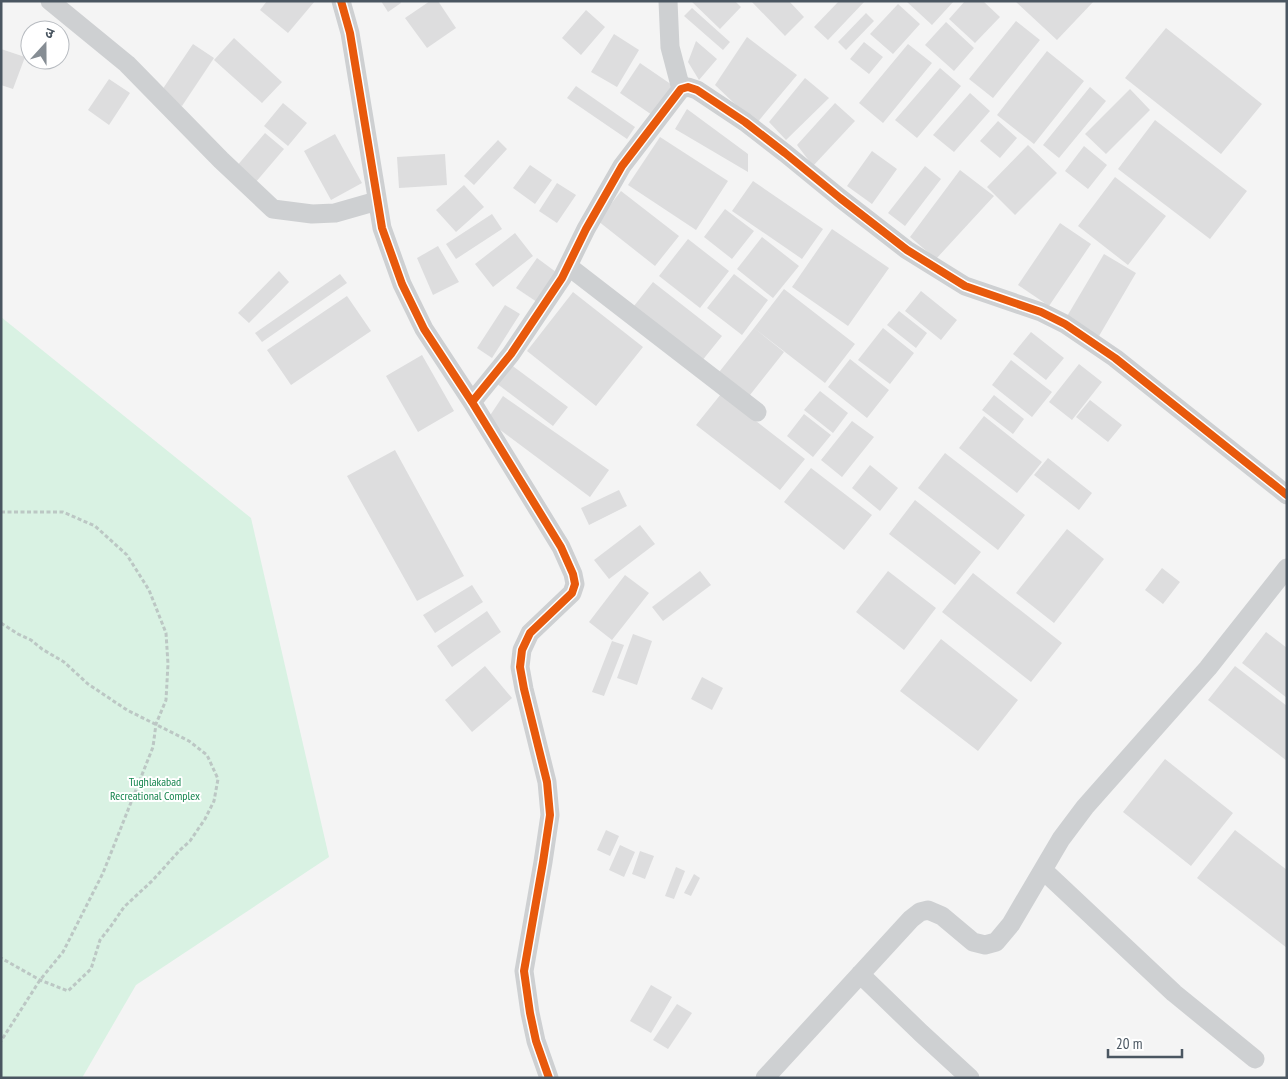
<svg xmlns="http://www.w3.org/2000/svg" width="1288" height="1079" font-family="'PT Sans Narrow','Noto Sans Devanagari',sans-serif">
	<rect width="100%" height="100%" fill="#f4f4f4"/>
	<path fill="#d9f2e3" d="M1,317L251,518L329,857L136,985L82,1078H1Z"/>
	<path fill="#ddddde" d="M267,1H315L288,33L260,10Z
		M381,1H400L401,3L388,12Z
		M430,1H438L456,28L427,48L405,18Z
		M691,1H735L741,7L720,29Z
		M751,1H789L804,17L785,36Z
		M839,1H865L828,40L814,27Z
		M906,1H954L932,25Z
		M965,1H983L1000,17L975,43L949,19Z
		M1015,1H1094L1057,40Z
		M898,4L920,24L893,54L870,34Z
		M692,8L730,42L723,50L684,16Z
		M586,10L605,27L581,55L562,38Z
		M866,13L874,21L846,50L838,42Z
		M1016,21L1040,40L993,98L969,79Z
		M946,22L974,48L954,71L925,45Z
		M1166,28L1262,104L1221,154L1125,78Z
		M614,34L639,50L617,87L591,72Z
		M747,37L797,75L756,124L715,85Z
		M234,38L282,82L262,103L214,60Z
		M696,41L717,59L699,80L688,62Z
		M864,42L883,57L869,74L850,59Z
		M193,44L214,58L182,106L160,93Z
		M908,44L932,63L883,123L859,103Z
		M1,49L25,57L13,89L1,85Z
		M1047,51L1084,81L1034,144L997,115Z
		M640,63L675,87L655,117L620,93Z
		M940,68L961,86L917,138L895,120Z
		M805,78L829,98L786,140L769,122Z
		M109,79L130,93L109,125L88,110Z
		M576,86L635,127L627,139L567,98Z
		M1090,87L1106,101L1059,158L1043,145Z
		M1130,89L1150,110L1106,154L1085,134Z
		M970,93L990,111L954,152L933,135Z
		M283,103L307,123L288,146L264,126Z
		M835,103L855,121L813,166L797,145Z
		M687,109L748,154V172L675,129Z
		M1155,120L1247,191L1210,239L1118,169Z
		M998,121L1017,138L1000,158L980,141Z
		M265,133L284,149L255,183L236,167Z
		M335,134L362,183L331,200L304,151Z
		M660,137L728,181L696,230L628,185Z
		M498,140L507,149L474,185L464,176Z
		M1028,145L1057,173L1015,215L987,187Z
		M1084,146L1107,165L1088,189L1065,171Z
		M872,151L897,169L872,204L847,186Z
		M445,154L447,185L399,188L397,157Z
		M530,165L552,180L535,204L513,188Z
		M925,166L941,179L905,226L888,213Z
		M960,170L994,196L936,259L910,237Z
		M1115,177L1166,216L1128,265L1078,226Z
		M753,181L823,229L802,259L732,211Z
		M557,183L576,195L557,223L539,211Z
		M464,185L484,207L456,232L436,210Z
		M621,191L679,236L655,266L598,221Z
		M725,209L754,231L732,259L704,237Z
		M492,214L502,229L456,259L446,244Z
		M1060,223L1091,244L1049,306L1018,285Z
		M832,229L889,268L848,326L792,287Z
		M515,233L533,256L493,287L475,264Z
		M762,237L799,266L773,298L737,269Z
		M688,239L729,271L700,308L659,276Z
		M438,246L459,282L433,295L417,258Z
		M1104,254L1136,273L1099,336L1066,318Z
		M537,258L560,275L540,304L516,288Z
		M279,271L289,282L249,323L238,313Z
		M340,274L347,283L262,342L255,333Z
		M734,274L768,300L742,335L707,308Z
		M653,282L722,336L701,362L630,311Z
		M784,289L855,344L825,383L754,328Z
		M921,291L957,320L941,340L905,311Z
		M573,292L643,347L596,406L527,351Z
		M347,296L371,331L291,385L267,350Z
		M505,305L520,314L492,358L477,348Z
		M899,311L927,333L916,348L887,325Z
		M754,328L784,352L746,400L716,376Z
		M883,328L914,353L890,384L858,360Z
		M1031,332L1064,358L1046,380L1013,354Z
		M422,355L454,411L418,432L386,376Z
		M850,359L889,390L867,418L828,387Z
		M1011,360L1052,392L1032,417L992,385Z
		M510,364L568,407L553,426L496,383Z
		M1079,364L1102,382L1072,420L1049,402Z
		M820,391L848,413L833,433L804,410Z
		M721,394L805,459L780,490L696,425Z
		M994,395L1024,419L1013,434L982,410Z
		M503,396L609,470L590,497L487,420Z
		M1090,400L1122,425L1108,442L1076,417Z
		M804,414L831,435L813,457L787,436Z
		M984,416L1042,462L1017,493L959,448Z
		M852,421L874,437L842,477L821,460Z
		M395,450L464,576L417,601L347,476Z
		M945,453L1025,515L998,550L918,488Z
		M1048,458L1092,493L1079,510L1034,475Z
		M870,465L898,488L880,511L852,488Z
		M811,468L872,515L844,550L784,502Z
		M619,490L627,506L589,525L581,508Z
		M915,500L981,552L955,585L889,534Z
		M640,525L655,544L609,579L594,560Z
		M1067,529L1104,559L1054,623L1016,593Z
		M1162,568L1180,582L1163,604L1145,590Z
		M700,571L711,585L663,621L652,607Z
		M888,571L936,608L904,650L856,612Z
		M973,573L1062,643L1031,682L942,612Z
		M625,575L649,593L612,640L589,622Z
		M472,585L483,602L435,633L423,615Z
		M487,611L501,632L452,667L437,646Z
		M1266,632L1287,648V698L1242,663Z
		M633,634L652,641L637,685L617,678Z
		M941,639L1018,700L978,751L900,691Z
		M612,641L624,645L604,696L592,692Z
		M485,666L512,698L472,732L445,700Z
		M1235,666L1287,706V761L1208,700Z
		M702,677L723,688L712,710L691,699Z
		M1165,759L1233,813L1191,866L1123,812Z
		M606,830L619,836L610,856L597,850Z
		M1235,830L1287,870V948L1197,878Z
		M620,845L635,852L624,877L609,870Z
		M640,851L654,856L645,879L632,874Z
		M676,867L685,871L674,899L665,896Z
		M694,874L700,878L691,896L684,893Z
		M651,985L672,997L651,1033L630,1021Z
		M677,1004L692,1013L668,1049L653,1040Z"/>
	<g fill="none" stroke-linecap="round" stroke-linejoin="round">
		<path stroke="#bcc7c4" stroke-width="3" stroke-dasharray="4 2.5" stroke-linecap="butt" d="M1,512H63L95,526L127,555L149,590L166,633L168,664L166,700L156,724L153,747L103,873L63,952L40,980L1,1041
			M1,623L18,634L31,640L42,649L64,662L88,684L127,710L189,741L207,755L218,779L214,801L205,819L190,841L179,851L153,880L124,907L111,926L100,940L91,969L68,991L40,980L1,958"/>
		<path stroke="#ced0d2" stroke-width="19" d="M50,1L127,64L221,160L273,209L312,214L335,213L377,201
			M341,1L350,33L382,228L402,284L424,329L472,402L561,547L573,574L575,584L572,593L530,633L522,650L520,667L524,689L547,782L550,815L543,862L524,971L530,1013L536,1041L549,1078
			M668,1L670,47L681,89
			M568,266L757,412
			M472,402L511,354L562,278L586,229L622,166L681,89L688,87L697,90L745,122L785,153L840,198L907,250L965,286L1041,312L1065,324L1115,358L1287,495
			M1043,870L1174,993L1255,1059
			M860,974L921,1033L970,1078
			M765,1078L911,919L920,912L928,910L942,916L973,942L985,945L996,942L1011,924L1061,839L1085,807L1208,668L1287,568"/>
		<defs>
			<path id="cycleway" d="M341,1L350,33L382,228L402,284L424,329L472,402L561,547L573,574L575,584L572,593L530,633L522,650L520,667L524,689L547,782L550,815L543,862L524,971L530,1013L536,1041L549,1078
				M472,402L511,354L562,278L586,229L622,166L681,89L688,87L697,90L745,122L785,153L840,198L907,250L965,286L1041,312L1065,324L1115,358L1287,495"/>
		</defs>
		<use href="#cycleway" stroke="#fff" stroke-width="11"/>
		<use href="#cycleway" stroke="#e8590c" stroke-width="8"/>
	</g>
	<g text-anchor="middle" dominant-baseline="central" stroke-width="4" stroke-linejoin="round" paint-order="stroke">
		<g font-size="12" fill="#17864f" stroke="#fff">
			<text x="155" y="781">Tughlakabad<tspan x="155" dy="14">Recreational Complex</tspan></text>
		</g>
	</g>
	<rect width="1288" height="1079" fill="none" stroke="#4a5661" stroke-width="5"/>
	<g transform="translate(45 45) rotate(21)"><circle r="24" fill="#ffffff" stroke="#b7bbc0"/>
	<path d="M0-4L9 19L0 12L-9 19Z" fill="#868d94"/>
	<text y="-8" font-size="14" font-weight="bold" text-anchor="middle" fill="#4a5661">उ</text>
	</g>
	<path d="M1108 1049v8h74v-8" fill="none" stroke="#4a5661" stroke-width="2.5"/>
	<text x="1116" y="1049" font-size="15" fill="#4a5661" stroke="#ffffff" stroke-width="4" paint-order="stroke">20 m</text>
</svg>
